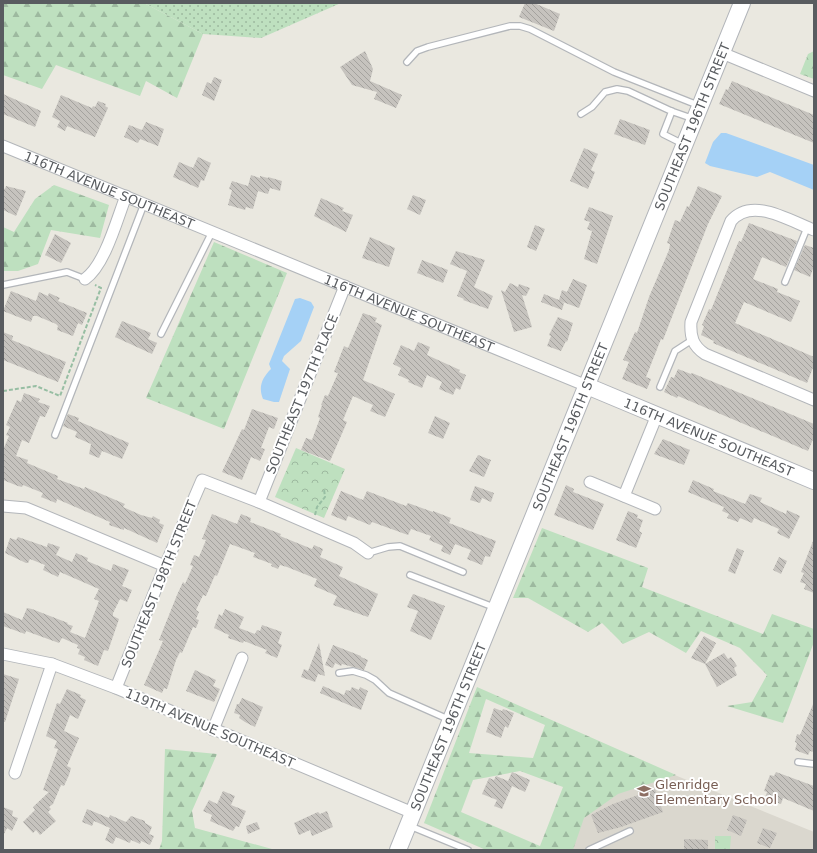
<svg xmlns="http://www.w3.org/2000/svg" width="817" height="853" font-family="'DejaVu Sans',sans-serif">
	<defs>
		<pattern id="grass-dots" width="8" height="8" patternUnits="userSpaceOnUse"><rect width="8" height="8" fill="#bee0bf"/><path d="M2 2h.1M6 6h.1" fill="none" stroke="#9db99f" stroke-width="1.8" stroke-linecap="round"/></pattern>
		<pattern id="forest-firs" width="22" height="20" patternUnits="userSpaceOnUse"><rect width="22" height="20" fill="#bee0bf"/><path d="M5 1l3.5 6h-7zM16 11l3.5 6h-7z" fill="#9db99f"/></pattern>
		<pattern id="park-crowns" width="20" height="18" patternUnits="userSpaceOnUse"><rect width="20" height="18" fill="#bee0bf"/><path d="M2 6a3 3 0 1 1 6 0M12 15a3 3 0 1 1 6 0" fill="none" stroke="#9db99f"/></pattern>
		<pattern id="building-back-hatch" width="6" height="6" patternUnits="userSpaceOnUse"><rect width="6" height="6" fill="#c6c3be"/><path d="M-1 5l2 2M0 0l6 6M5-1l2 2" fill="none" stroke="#a4a29e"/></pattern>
	</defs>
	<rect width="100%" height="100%" fill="#eae8e0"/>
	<path fill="#dad7ce" d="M594,742L814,832V850H550Z"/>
	<path fill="url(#grass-dots)" d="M144,3H341L261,38L203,34Z"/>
	<path fill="url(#forest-firs)" fill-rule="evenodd" d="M3,3H144L203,34L177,98L146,81L140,96L56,65L42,89L3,75Z
		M54,185L109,205L100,238L51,230L38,264L18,271H3V227L14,232L35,199Z
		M214,242L287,273L224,429L146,398Z
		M542,528L648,568L642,587L763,634L772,614L814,629V642L783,723L727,706L752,702L767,675L740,648L701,631L686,653L649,632L623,644L602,623L588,632L528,598H513Z
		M477,687L676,775L618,794L584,818L573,850H486L424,823ZM486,699L545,725L533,758L469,753ZM520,771L563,787L540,846L461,812L473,780Z
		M165,749L217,754L192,811L195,828L272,849L271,850H159L162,841Z"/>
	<path fill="url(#park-crowns)" d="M814,51V79L800,74L808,54Z
		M296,448L345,469L324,518L275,497Z
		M715,836H731L730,849H715Z"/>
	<path fill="#a5d1f6" d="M721,133H726L814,165V190L770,172L757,177L710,166L705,163L713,142Z
		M300,298L311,302L314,307L301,341L284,356L282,361L290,369L279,402H274L263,399C258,387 262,378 271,369L269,364L295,299Z"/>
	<path fill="url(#building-back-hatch)" d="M525,3H534L560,14L554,31L519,17Z
		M365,51L373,69L370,81L402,95L396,108L374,99L377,92L352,85L340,67Z
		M214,77L222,80L214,101L202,95L207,82L211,84Z
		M732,81L814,115V143L719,104L726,89L728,90Z
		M3,94L41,111L35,127L3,114Z
		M61,95L92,108L93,106L95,107L98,101L106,104L105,106L108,108L95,137L67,126L65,131L57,127L60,121L52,117Z
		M620,119L650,130L645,145L614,134Z
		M146,122L164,129L158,146L140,139L138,143L124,137L129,125L142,130Z
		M584,148L598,154L591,170L595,172L588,189L570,181Z
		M198,157L211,163L204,181L201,180L198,188L173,177L179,162L193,168Z
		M251,175L260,178V176L268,178V177L282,181L280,191L270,188L268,194L258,191L253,209L246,207L245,210L228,205L232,190L229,189L232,181L248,186Z
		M6,186L26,191L16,216L3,210V188L5,189Z
		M698,186L722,196L708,224L663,340L661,339L646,377L651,379L647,389L622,379L629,362L623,360L635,332L637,333L649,297L669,250L670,244L667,243L675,220L680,222L687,206L689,207Z
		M413,195L426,200L420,215L407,209Z
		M321,198L344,208L342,211L353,215L346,232L314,216Z
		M589,207L613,216L597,264L584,259L592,231L587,229L590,222L584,220Z
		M749,223L797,241L786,267L762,257L753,279L778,289L777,292L800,301L791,322L744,302L735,323L814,357V365L807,383L713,343L714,341L701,335L704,326L702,325L709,309L711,310L738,243L739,241L741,242Z
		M535,225L545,229L536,251L527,247Z
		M55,234L71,243L61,263L45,255Z
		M370,237L395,248L389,267L362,258Z
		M805,245L814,248V266L810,277L794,270Z
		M456,251L485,260L474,287L493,296L488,309L463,300L464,299L457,296L467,271L450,264Z
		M422,260L448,270L443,283L417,273Z
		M573,279L587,285L579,308L560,301L564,303L562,310L541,302L544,294L559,300L562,290L567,292Z
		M510,283L518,287L519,284L530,288L526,296L522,295L532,327L514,332L501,290L505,292Z
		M11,291L36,301L39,292L48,296L49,293L60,298L58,301L87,313L82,325L78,323L73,336L57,330L58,326L56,324L37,316H33L31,322L3,311Z
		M363,313L377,318L375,322L382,325L363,380L395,394L385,417L370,411L373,405L353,396L343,420L347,422L330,461L301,450L306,438L312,440L320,418L318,417L322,405H321L325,395L328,396L338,373L334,372L344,346L348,348Z
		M558,317L573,323L567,342L566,341L561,351L547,346L551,336L549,335Z
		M122,321L151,333L148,339L157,343L152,354L115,337Z
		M3,332L13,336L12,340L66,362L58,382L3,360Z
		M418,342L430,347L427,355L460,370L459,372L466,375L460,390L456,388L453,395L439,389L442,382L427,375L422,388L408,382L409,380L398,375L401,368L393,364L401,345L414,351Z
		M678,369L691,374L692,373L814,424V437L808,451L678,396L677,398L664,392L671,377L674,378Z
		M24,393L40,399L38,402L50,406L45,417L40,416L29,443L22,440L16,456L28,460L27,463L58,476L57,479L84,489L85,487L125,504L123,507L141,515L152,518L153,516L160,520L159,523L164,525L157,543L124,528V530L109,525L110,522L57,499L56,503L41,497L43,493L23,485L22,487L18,486L3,480V450L9,436L6,435L10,427L6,425L17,400L21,402Z
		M252,409L278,418L274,429L269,427L261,448L265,449L260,461L251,457L242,480L222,472L242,429L244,430Z
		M68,414L79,418L78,421L129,443L122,459L102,451L99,458L89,454L91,444L75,437L77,432L63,426Z
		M435,416L450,423L443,439L428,433Z
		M663,439L690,450L684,465L654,454Z
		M478,455L491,460L484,477L469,471Z
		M693,480L714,489L713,491L745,504L750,494L762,498L760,502L786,514L787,510L800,516L789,539L777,533L779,529L754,518L752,523L740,518L738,522L727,518L729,514L722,511L724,507L688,492Z
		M566,485L574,489L573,492L604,504L593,530L554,515Z
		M475,486L494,493L491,502L482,498L480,503L470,500Z
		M341,491L363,500L367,491L406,506L408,503L433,512V511L451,518L449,523L496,541L490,557L485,556L482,565L467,559L471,550L455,544L450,555L441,551L443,546L429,540L431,536L411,529L408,535L372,522L370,525L348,516L346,521L331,515Z
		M628,511L638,515L637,518L643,520L639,531L642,533L636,548L616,540Z
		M212,514L237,524L241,514L251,518L250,522L281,534L280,536L312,549L314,545L323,549L320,557L343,567L339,576L378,594L368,617L333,605L337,596L314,586L317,579L287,567L280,565L278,569L271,566L272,564L253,557L255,553L230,544L217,576L215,575L206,596L203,595L196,610L199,612L196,619L199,620L196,628L193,627L182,653L180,652L176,660L167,689L164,688L162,693L144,685L163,641L159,640L177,595L183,582L185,584L193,566L190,565L194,555L199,557L206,540L202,539Z
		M18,537L47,547L48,543L60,547L56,555L72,562L76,553L88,558L87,561L111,571L113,564L129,570L122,586L132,590L127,602L120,599L113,613V616L119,619L108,651L104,650L98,666L84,660L85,657L78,654L80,649L77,648L78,645L62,638L59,643L26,631L25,634L3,626V612L22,620L27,608L32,609L68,623L67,624L73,626L70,632L85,638L99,601L94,599L99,589L60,572L58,577L43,570L45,565L30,559L28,563H26L5,553L10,538L16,540Z
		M813,541H814V593L804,589L806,584L800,582L804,573L801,572Z
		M737,548L744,551L735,574L728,571Z
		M779,557L787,561L781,574L773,570Z
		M413,594L445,606L431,640L410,631L418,611L407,607Z
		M225,609L244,617L239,628L255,634L257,630L260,631L262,625L282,632L278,643L282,645L277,658L265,653L267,650L244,641L243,643L228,638L229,635L214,628L219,614L222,616Z
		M704,636L716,643L705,664L724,653L728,659L731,657L737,666L734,668L737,675L717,687L705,664L691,658Z
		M319,643L325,676L318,674L315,682L301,677L304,669L308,671Z
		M333,645L361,656V657L368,660L364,670L342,664L341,666L335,663L333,668L325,665Z
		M195,670L216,680L213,686L220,689L214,702L186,691Z
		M3,674L19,679L5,722H3Z
		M323,686L344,695L346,690L350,691L352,687L359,690L360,687L368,691L361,710L320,693Z
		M67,689L81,695L80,697L86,700L78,719L70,715L64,731L79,738L67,766L71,768L69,775L64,786L61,785L53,804L49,807L51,809L48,812L56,821L40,835L36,830L33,833L23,822L35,810L33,807L49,792L43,790L58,749L54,748L57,741L46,736L57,703L60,704Z
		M242,698L263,707L255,727L245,722L239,718L240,715L234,713L237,704H239Z
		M814,702V752L810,751L808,755L795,750L797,743L795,742L797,734L800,735Z
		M494,708L502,711L503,709L514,713L508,728L505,726L501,738L486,732Z
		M512,772L530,780L525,792L512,786L502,809L494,806L497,800L482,794L489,778L494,780L496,776L508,781Z
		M776,772L814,786V811L783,798L781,804L765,798L767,792L764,791L770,775L774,776Z
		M655,789L663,812L621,827L598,833L591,815L613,804Z
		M223,791L235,796L231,805L246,811L239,827L236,826L233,831L210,821L212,815L203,811L209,800L217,804Z
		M3,807L13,811L12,816L18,818L12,831L7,828L3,836Z
		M87,809L109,818L110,815L126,822L131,816L145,821V823L152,827L149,834L154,836L150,845L141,841L140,844L131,840L130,843L116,837L113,844L105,840L110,828L94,821L92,826L82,822Z
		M327,811L333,827L312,836L310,830L299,835L294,823L318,812L320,814Z
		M733,815L747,820L741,836L727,830Z
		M257,822L260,829L248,834L246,826Z
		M763,828L777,833L770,848L757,843Z
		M684,839L708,840V850H684Z"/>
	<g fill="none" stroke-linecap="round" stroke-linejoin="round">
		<defs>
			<path id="lane" d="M407,62L417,51L428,47L510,26H520L530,29L614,72L700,106
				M672,111L663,134L683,144
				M581,114L592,107L605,92L617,89L628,91L671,111L694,119
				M785,282L807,228
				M3,285L67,272L85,279
				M161,334L212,232
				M660,387L675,351L692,340
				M55,435L144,204
				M368,553L388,547L400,546L463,572
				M410,575L496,608
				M339,673L353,671L366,675L375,680L389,693L450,720
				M798,762L814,764
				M410,826L468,850
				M589,850L630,831"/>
			<g id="street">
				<path d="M722,53L814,91"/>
				<path id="s1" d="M3,146L587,386"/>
				<path d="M814,230C790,221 752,196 731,221L691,322C690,337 693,346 705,354L814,400"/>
				<path d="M85,279C105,265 117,219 126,196"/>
				<path d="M590,482L655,509"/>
				<path d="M624,496L657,415"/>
				<path d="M259,502L345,286"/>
				<path d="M3,506L26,508L165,566"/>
				<path d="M3,654L52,664L116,688L413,813"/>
				<path d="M116,688L165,566L202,480L259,502L354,543L368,553"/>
				<path d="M213,730L242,658"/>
				<path d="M15,773L52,664"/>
			</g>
			<g id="secondary">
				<path id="s2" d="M587,386L814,481"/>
				<path id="s3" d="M398,850L742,3"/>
			</g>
		</defs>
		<use href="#lane" stroke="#b3b6ba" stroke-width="8"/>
		<use href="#street" stroke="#b3b6ba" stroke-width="13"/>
		<use href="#secondary" stroke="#b2b5ba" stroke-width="18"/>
		<path stroke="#97bea3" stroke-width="2" stroke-dasharray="4 2" stroke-linecap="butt" d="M3,391L36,386L60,396L101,288L95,285
			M315,515L317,507L325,497L324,489"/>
		<use href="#lane" stroke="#fff" stroke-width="5.5"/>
		<use href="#street" stroke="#fff" stroke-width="11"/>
		<use href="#secondary" stroke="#fff" stroke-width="16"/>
	</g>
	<defs>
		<symbol id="school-bare" viewBox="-9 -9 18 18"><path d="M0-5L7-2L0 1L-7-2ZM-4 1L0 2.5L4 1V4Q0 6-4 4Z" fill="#8d6e63" stroke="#fff" stroke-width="2.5" paint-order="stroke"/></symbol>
	</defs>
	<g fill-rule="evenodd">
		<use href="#school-bare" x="634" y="781" width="20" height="20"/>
	</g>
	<g text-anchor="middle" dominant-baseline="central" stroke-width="4" stroke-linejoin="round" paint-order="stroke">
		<g font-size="13" fill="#595c60" stroke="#fff">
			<text stroke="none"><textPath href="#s3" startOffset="781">SOUTHEAST 196TH STREET</textPath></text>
			<text stroke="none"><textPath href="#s1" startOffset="115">116TH AVENUE SOUTHEAST</textPath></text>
			<text stroke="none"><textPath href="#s1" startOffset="439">116TH AVENUE SOUTHEAST</textPath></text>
			<text transform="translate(302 394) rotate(-68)">SOUTHEAST 197TH PLACE</text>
			<text stroke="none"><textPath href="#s3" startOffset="457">SOUTHEAST 196TH STREET</textPath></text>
			<text stroke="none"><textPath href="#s2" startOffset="132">116TH AVENUE SOUTHEAST</textPath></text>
			<text transform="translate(159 584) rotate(-68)">SOUTHEAST 198TH STREET</text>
			<text stroke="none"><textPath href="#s3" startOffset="133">SOUTHEAST 196TH STREET</textPath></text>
			<text transform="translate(210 728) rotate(23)">119TH AVENUE SOUTHEAST</text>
		</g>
		<g font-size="13" fill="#785e54" stroke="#fff" text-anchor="start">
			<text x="655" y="784">Glenridge<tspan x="655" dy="15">Elementary School</tspan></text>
		</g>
	</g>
	<rect width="817" height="853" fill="none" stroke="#595c60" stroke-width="8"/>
</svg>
